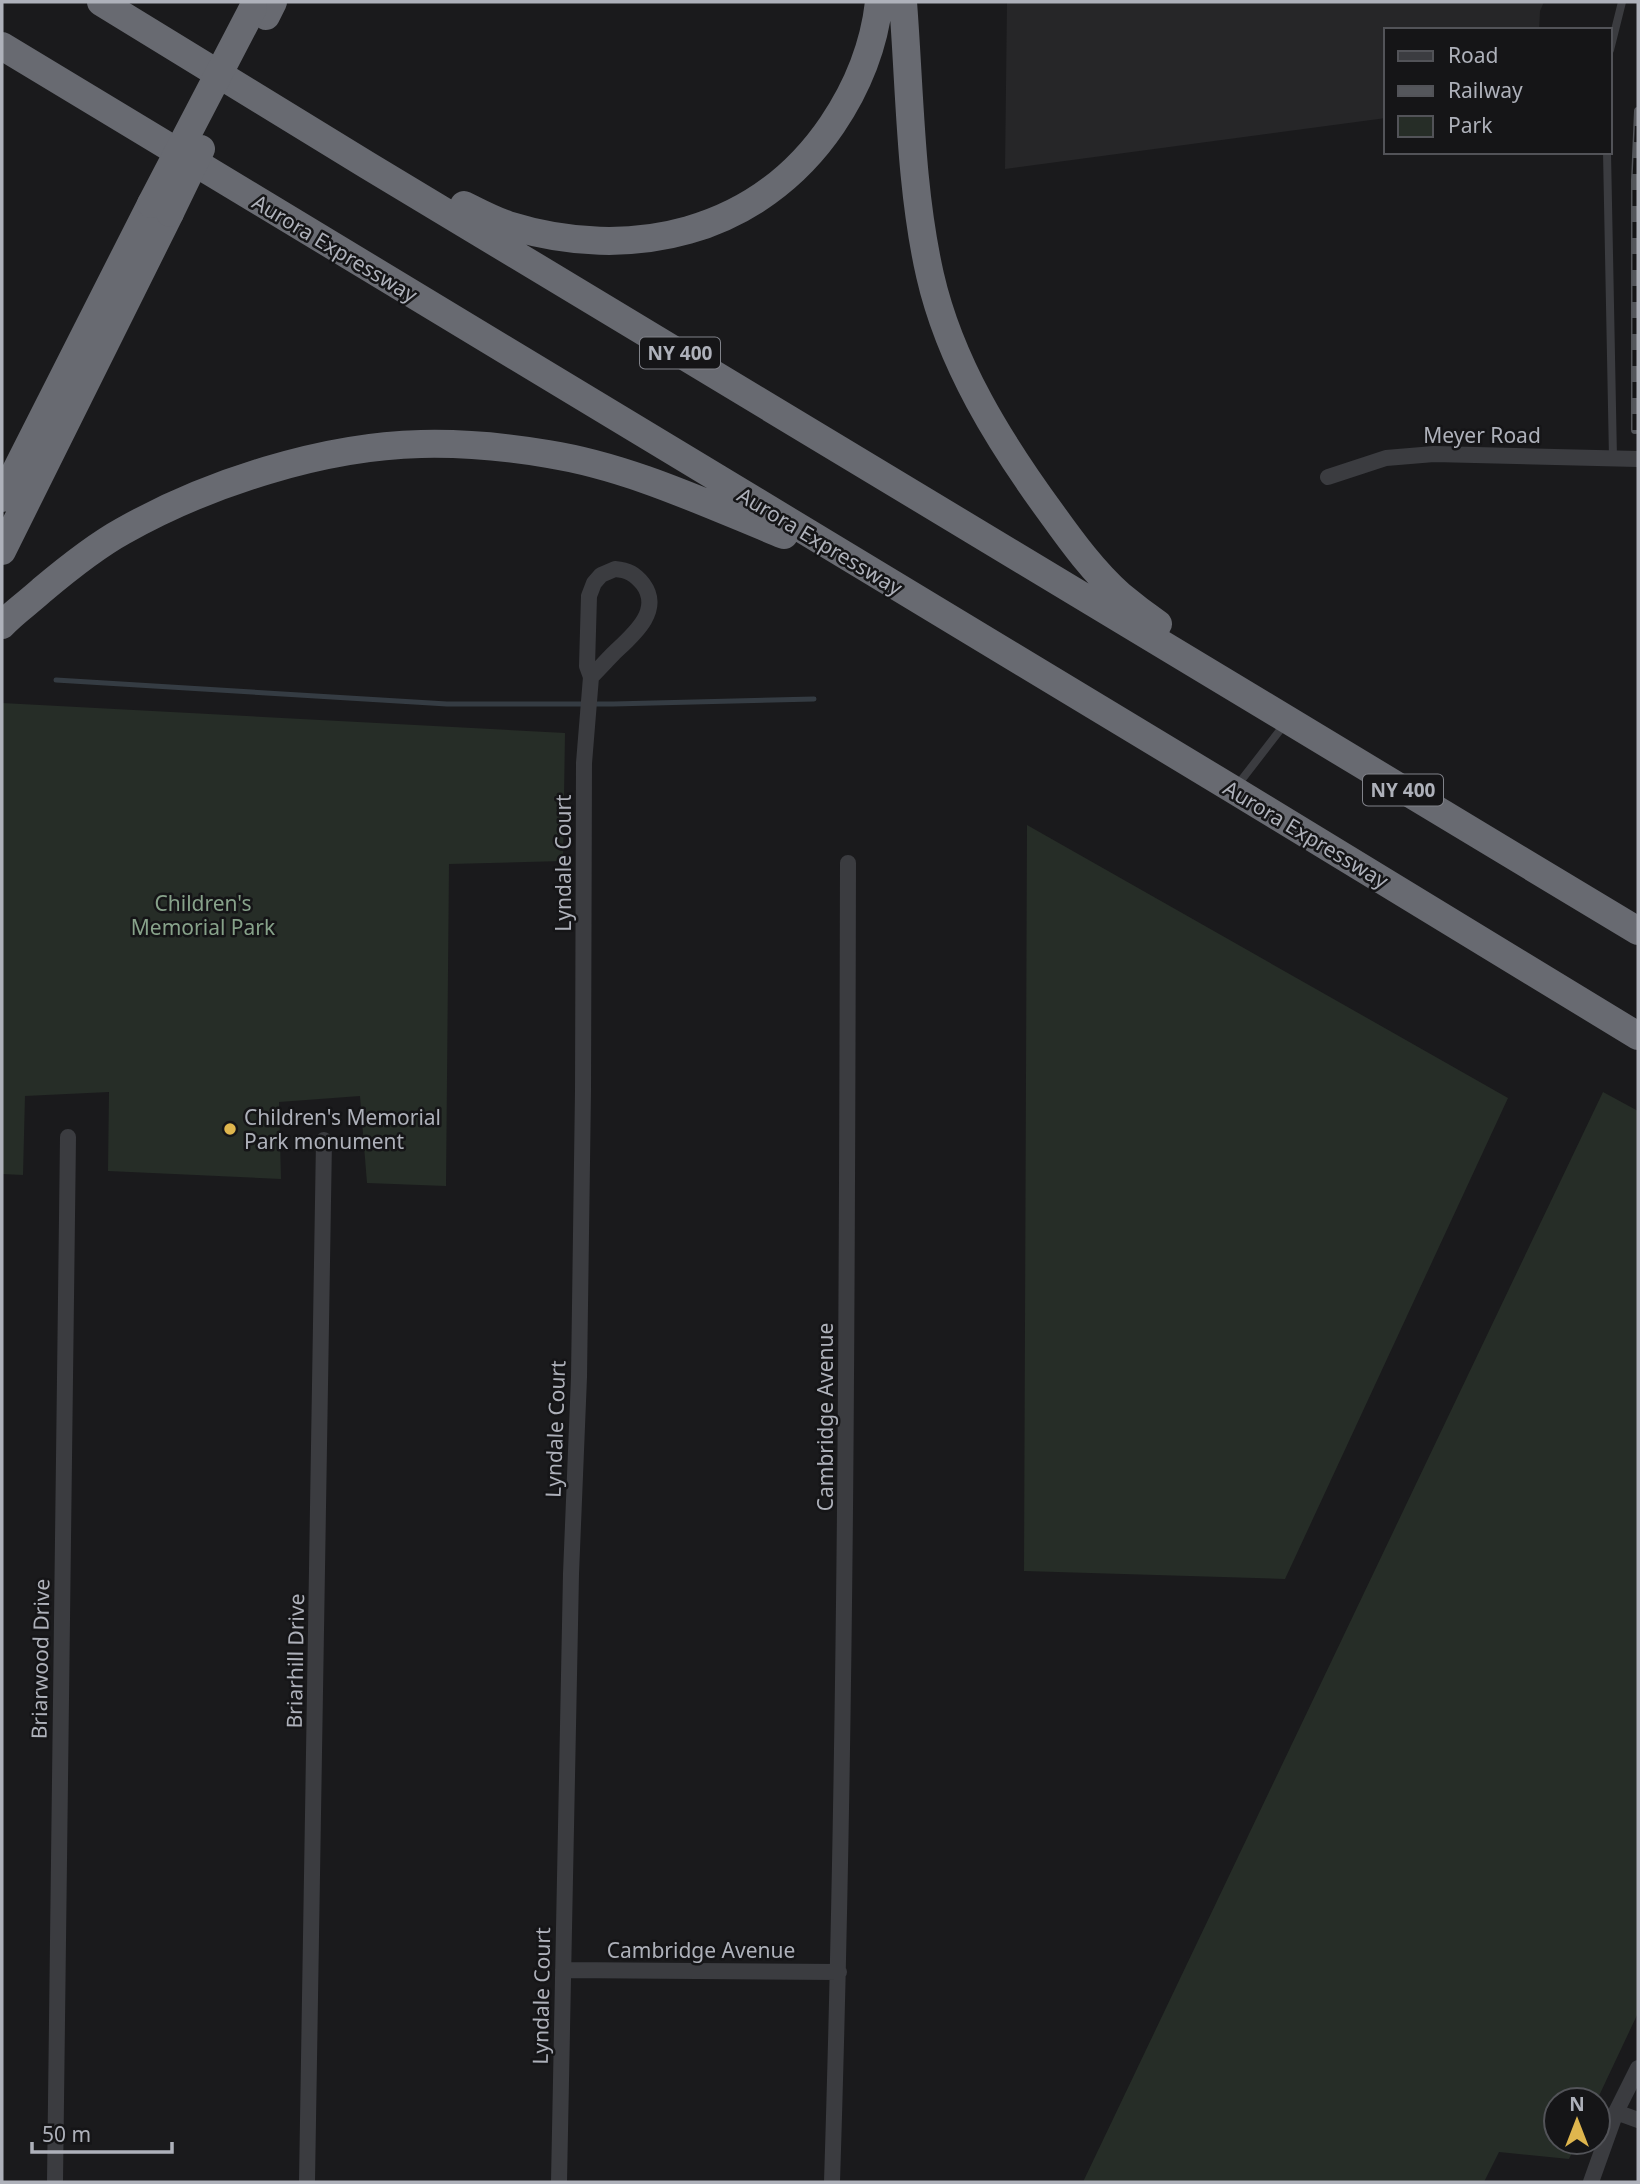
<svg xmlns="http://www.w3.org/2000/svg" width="1640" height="2184" font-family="'Noto Sans',sans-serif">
	<rect width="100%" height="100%" fill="#1a1a1c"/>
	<path fill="#262628" d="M1007,2H1544L1540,11L1539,30H1386V118L1005,169Z"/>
	<path fill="#262d27" d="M2,703L565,733L563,861L449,864L446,1186L367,1183L360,1096L279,1102L281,1179L108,1171L109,1092L25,1096L23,1175L2,1174Z
		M1027,825L1508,1098L1285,1579L1024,1571Z
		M1603,1092L1638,1111V2013L1597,2100H1556V2142H1577L1569,2159L1499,2152L1484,2182H1083Z"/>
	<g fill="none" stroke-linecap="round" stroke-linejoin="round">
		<path stroke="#353c43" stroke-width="5" d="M56,680L447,704H613L814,699"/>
		<path stroke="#3b3c40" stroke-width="8" d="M1610,50L1622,2
			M1607,152L1613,458
			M1236,787L1284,725"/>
		<path stroke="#3b3c40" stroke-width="16" d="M1328,477L1386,458L1434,454L1638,459
			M615,569C628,570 635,574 643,584C663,611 632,636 614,653C606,661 599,669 591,677L587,666L589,596L594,583L601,575Z
			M563,1970L839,1972
			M1638,2068L1616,2112L1638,2120
			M55,2182L68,1137
			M307,2182L324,1140
			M559,2182L571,1574L579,1377L583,1091L584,763L591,677
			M832,2182C846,1742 847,1303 848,863
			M1591,2182L1616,2112"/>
		<path stroke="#686a71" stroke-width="28" d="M101,2L367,165L1638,931
			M903,2C910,92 910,187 930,275C950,363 1000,443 1052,514C1072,542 1094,572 1120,595C1132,605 1145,615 1158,624
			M266,16L273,2
			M2,46L1234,790L1638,1036
			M464,205C478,212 493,220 508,225C630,263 758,234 832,125C857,88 874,46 879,2
			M2,498L151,204
			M2,551L170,213
			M2,625C14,612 29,602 42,590C67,569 94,547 123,531C208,483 324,446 421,444C463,443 507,447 548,454C630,467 707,504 784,535"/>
		<defs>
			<path id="rail" d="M1635,430V180L1638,111"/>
		</defs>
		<use href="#rail" stroke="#54565b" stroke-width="8"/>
		<use href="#rail" stroke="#151517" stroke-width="5" stroke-dasharray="16" stroke-linecap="butt"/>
		<path stroke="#686a71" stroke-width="28" d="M151,204L253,8
			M170,213L201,149"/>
	</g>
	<circle fill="#dfb64e" stroke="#151517" stroke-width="2.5" cx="230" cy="1129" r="7"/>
	<g text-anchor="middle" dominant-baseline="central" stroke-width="5" stroke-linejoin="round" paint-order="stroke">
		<g fill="#151517" stroke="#808289" stroke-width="2">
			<rect x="640" y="337.5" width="80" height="31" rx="5"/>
			<rect x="1363" y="774.5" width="80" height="31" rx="5"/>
		</g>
		<g font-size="19" font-weight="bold" fill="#aeb1ba">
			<text x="680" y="353">NY 400</text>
			<text x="1403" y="790">NY 400</text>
		</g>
		<g font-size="21" fill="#aeb1ba" stroke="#151517">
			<text transform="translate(335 248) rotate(31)">Aurora Expressway</text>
			<text x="1482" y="435">Meyer Road</text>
			<text transform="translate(820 541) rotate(31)">Aurora Expressway</text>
			<text transform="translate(1306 834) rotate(31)">Aurora Expressway</text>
			<text transform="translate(563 863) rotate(-90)">Lyndale Court</text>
			<text transform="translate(825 1417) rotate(-90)">Cambridge Avenue</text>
			<text transform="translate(555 1429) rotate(-88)">Lyndale Court</text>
			<text transform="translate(40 1659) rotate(-89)">Briarwood Drive</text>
			<text transform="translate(295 1661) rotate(-89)">Briarhill Drive</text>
			<text x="701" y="1950">Cambridge Avenue</text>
			<text transform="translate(541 1996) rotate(-89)">Lyndale Court</text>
		</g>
		<g font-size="21" fill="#87a28a" stroke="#151517">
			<text x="203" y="903">Children's<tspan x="203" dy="24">Memorial Park</tspan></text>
		</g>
		<g font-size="21" fill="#aeb1ba" stroke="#151517" text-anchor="start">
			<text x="244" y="1117">Children's Memorial<tspan x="244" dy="24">Park monument</tspan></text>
		</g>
	</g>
	<rect width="1640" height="2184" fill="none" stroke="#aeb1ba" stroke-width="7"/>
	<rect x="1384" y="28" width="228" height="126" fill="#151517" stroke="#525358" stroke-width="2"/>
	<rect x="1398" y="51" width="35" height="10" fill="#3b3c40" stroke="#525358" stroke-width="2"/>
	<text x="1448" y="63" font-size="21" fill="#aeb1ba">Road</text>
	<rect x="1398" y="86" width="35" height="10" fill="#54565b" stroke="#525358" stroke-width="2"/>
	<text x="1448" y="98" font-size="21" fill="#aeb1ba">Railway</text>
	<rect x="1398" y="116" width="35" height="21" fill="#262d27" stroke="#525358" stroke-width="2"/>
	<text x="1448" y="133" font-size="21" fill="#aeb1ba">Park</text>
	<g transform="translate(1577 2121)"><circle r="33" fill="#151517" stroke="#525358" stroke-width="2"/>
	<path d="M0-5L12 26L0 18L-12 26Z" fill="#dfb64e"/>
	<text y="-10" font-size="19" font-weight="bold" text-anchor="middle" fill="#aeb1ba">N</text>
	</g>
	<path d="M32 2142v10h140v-10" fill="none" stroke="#aeb1ba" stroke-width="3.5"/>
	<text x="42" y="2142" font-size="21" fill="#aeb1ba" stroke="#151517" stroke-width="5" paint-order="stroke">50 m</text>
</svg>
